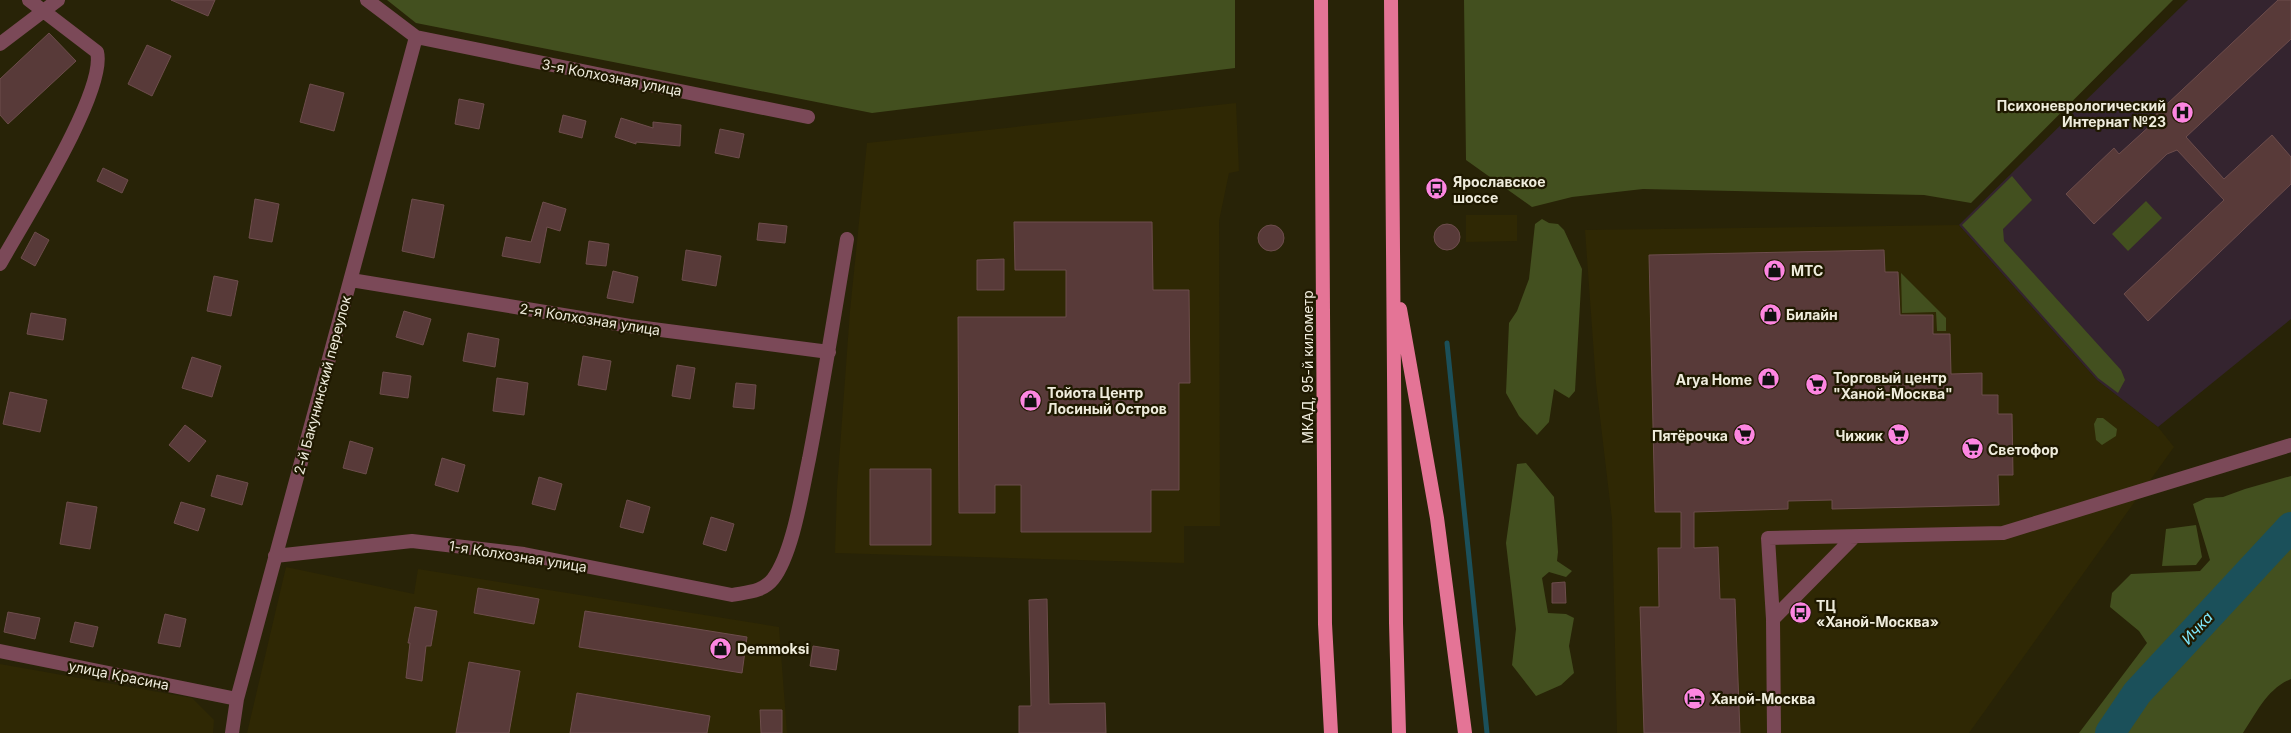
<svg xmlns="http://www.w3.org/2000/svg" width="2291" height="733" font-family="Inter,sans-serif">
	<rect width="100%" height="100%" fill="#282307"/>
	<path fill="#2f2804" d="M1236,103L1239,171L1229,173L1219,221L1220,526H1184V563L835,553L837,489L850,311L867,143Z
		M1466,215H1517V241L1466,242Z
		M1959,225L2097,380L2158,427L2174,447L1969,733H1617L1612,519L1596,383L1585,230Z
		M286,567L414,594L418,569L779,627L787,733H247Z
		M0,664L192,698L214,720L213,733H0Z"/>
	<path fill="#34242f" d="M2188,0H2291V319L2158,427L2097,380L1959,225Z"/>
	<path fill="#43501f" d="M387,0H1235V68L872,113L416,23Z
		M1464,0H2173L1971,203L1924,195L1643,189L1572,197L1532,207L1466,160Z
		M2012,176L2032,200L2003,229L2004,241L2121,370L2125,380L2118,393L2098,378L1962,225Z
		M2146,201L2162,218L2128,251L2112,234Z
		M1542,219L1549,223L1558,224L1564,230L1582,269L1575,391L1569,398L1554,389L1549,422L1537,435L1519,416L1506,393L1509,323L1517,311L1529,279L1535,224Z
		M1901,273L1946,318V331H1937L1936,312L1902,313Z
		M2097,418H2103L2117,429L2116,436L2102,445L2096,440L2094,424Z
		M1526,463L1554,497L1558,552L1557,561L1572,571L1566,577L1549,572L1542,578L1548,613L1566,614L1574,618L1569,646L1574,673L1561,685L1536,696L1512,665L1516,629L1506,543L1517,464Z
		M2291,476V516L2131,692L2103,733H2079L2147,643L2139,631L2110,607L2112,593L2131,574L2200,571L2210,560L2193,504L2206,498L2223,497L2245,489Z
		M2196,525L2202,557L2196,565L2162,566L2166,529Z
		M2291,538V679C2267,689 2257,712 2243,733H2119L2142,698Z"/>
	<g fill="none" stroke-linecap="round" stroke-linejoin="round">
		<path stroke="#1b505a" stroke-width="5" d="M1447,343L1487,733"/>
		<path stroke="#1b505a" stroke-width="30" d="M2110,733L2137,693L2291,527"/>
	</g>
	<path fill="#583a39" stroke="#6d4d4c" d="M171,0H215L208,16Z
		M2278,0H2291V39L2186,137L2224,179L2272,135L2291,157V184L2148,321L2124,294L2224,200L2177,150L2167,154L2094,224L2066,194L2114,148L2119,154L2153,123L2150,120Z
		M49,33L76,61L8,124L0,115V79Z
		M147,45L171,56L152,96L128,84Z
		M310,84L344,93L334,131L300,122Z
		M459,99L484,104L479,129L455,124Z
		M563,115L586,121L582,138L559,132Z
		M621,118L653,128V122L681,125L680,146L636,142V144L615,137Z
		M720,129L744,134L739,158L715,153Z
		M103,168L128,180L122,193L97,181Z
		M255,199L279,204L272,242L249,238Z
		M412,199L444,205L434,258L402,251Z
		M543,202L566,209L560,231L547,227L540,263L502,256L506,237L531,242Z
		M1014,222H1152L1153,290H1189L1190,383H1179V490H1151V532H1021V485H995V513H959L958,317H1066V270H1015Z
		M759,223L787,226L785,243L757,240Z
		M1434 237a13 13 0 1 1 26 0a13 13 0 1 1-26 0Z
		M1258 238a13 13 0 1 1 26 0a13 13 0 1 1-26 0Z
		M35,232L49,240L35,266L21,258Z
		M589,241L609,244L606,266L586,264Z
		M686,250L721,256L716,286L682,280Z
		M1884,250L1885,272H1898L1900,315H1933V334H1950L1951,374L1982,373V395H1998V414H2012L2013,475H1998L1999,505L1832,509V500L1788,501V509L1694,512V548L1718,547L1720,599H1735L1740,733H1644L1640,607H1659L1658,548H1681V512H1655L1649,255Z
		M1004,259V290H977V260Z
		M613,271L638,277L633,303L607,298Z
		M214,276L238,281L231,316L207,311Z
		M404,311L431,319L423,345L396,337Z
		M31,313L66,319L63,340L27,334Z
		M468,333L499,339L495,367L463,361Z
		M583,356L611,361L606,390L578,385Z
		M192,357L221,366L212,397L182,388Z
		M677,365L695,368L690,399L672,396Z
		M383,372L411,376L408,398L380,394Z
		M497,378L528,383L524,415L493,411Z
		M736,383L756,385L754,409L733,407Z
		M10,392L47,400L40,432L3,424Z
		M185,425L206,441L189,462L169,445Z
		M350,441L373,448L366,474L343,468Z
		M442,458L465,465L458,492L435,485Z
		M870,469H931V545H870Z
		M217,475L248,483L242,505L211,496Z
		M539,477L562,484L555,510L532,504Z
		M627,500L650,507L643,533L620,527Z
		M67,502L97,507L90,549L60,544Z
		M181,502L205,509L198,531L174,523Z
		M711,517L734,524L726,551L703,544Z
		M1565,582L1566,603H1552V583Z
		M478,588L539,599L534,624L474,613Z
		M1047,599L1049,704L1105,703L1106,733H1019V706H1031L1029,600Z
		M415,607L437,611L431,646H426L422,681L406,678L410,643H408Z
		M585,611L747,637L742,673L579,647Z
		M8,612L40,618L35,639L4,632Z
		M165,614L186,619L180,647L158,643Z
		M75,622L98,627L93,647L70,642Z
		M813,646L839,650L836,670L810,666Z
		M469,662L520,671L509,733H456Z
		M577,693L710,716L707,733H570Z
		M760,710H782V733H761Z"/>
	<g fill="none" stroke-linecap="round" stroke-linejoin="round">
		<path stroke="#7b4958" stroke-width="14" d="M367,0L416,37L808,117
			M0,44L58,0
			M0,264C22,224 107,91 97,52L29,0
			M351,280L630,326L829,352
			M275,556L412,541L524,554L732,595C747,592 763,592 773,579C793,553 802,491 809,459C823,386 835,312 847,239
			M1773,619L1854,537
			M0,651L237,699
			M232,733L237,699L416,37
			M1774,733L1773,619L1768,538L2003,533L2291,445"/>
		<path stroke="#e47496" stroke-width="14" d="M1321,0L1325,624L1331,733
			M1391,0L1396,623L1399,733
			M1400,309L1437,518L1465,733"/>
	</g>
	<defs>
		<symbol id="hospital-disc" viewBox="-11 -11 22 22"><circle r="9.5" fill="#fd86e1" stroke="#1f1900"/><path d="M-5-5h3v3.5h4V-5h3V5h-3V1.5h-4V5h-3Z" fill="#111"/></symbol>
		<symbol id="bus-disc" viewBox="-11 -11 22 22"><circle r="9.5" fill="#fd86e1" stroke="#1f1900"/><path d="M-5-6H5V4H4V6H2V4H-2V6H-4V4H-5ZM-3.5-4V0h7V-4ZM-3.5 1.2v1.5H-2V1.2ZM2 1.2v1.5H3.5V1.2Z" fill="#111"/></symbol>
		<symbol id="shop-disc" viewBox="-11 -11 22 22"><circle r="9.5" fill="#fd86e1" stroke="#1f1900"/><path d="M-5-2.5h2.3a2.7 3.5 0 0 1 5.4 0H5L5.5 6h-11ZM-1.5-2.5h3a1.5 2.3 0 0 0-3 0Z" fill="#111"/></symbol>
		<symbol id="supermarket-disc" viewBox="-11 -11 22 22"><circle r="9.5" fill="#fd86e1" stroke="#1f1900"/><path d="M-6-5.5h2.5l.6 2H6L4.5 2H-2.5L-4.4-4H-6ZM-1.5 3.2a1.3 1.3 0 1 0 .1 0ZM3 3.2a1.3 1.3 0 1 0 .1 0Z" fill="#111"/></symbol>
		<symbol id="hotel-disc" viewBox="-11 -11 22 22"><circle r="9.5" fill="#fd86e1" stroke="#1f1900"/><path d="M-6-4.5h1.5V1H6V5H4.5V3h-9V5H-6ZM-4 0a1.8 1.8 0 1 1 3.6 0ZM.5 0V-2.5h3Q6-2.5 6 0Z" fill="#111"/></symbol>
	</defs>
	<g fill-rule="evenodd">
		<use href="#hospital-disc" x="2170" y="100" width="25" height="25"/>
		<use href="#bus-disc" x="1424" y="176" width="25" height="25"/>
		<use href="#shop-disc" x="1762" y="258" width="25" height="25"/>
		<use href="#shop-disc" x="1758" y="302" width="25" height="25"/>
		<use href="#shop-disc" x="1756" y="366" width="25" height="25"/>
		<use href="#supermarket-disc" x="1804" y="372" width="25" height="25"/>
		<use href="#shop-disc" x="1018" y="388" width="25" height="25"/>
		<use href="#supermarket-disc" x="1732" y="422" width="25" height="25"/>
		<use href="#supermarket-disc" x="1886" y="422" width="25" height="25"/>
		<use href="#supermarket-disc" x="1960" y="436" width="25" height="25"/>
		<use href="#bus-disc" x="1788" y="600" width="25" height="25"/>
		<use href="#shop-disc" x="708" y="636" width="25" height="25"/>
		<use href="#hotel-disc" x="1682" y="686" width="25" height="25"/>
	</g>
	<g text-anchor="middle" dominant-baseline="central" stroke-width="4.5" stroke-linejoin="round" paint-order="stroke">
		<g font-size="14" fill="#efecdc" stroke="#1f1900">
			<text transform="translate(612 77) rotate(11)">3-я Колхозная улица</text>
			<text transform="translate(590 319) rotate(9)">2-я Колхозная улица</text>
			<text transform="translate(1307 367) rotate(-90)">МКАД, 95-й километр</text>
			<text transform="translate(322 385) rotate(-75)">2-й Бакунинский переулок</text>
			<text transform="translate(518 556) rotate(9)">1-я Колхозная улица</text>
			<text transform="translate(119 675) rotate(11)">улица Красина</text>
		</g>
		<g font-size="14" font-weight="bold" fill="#efecdc" stroke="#1f1900" text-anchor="start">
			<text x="2166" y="105" text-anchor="end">Психоневрологический<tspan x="2166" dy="16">Интернат №23</tspan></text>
			<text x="1453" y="181">Ярославское<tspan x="1453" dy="16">шоссе</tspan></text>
			<text x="1791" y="270">МТС</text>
			<text x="1786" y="314">Билайн</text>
			<text x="1833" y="377">Торговый центр<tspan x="1833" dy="16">"Ханой-Москва"</tspan></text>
			<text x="1752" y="379" text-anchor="end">Arya Home</text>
			<text x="1047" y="392">Тойота Центр<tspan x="1047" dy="16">Лосиный Остров</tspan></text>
			<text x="1728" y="435" text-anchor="end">Пятёрочка</text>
			<text x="1883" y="435" text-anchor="end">Чижик</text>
			<text x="1988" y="449">Светофор</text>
			<text x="1816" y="605">ТЦ<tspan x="1816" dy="16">«Ханой-Москва»</tspan></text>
			<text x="737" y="648">Demmoksi</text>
			<text x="1711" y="698">Ханой-Москва</text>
		</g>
		<g font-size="15" font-style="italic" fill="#7fe7fb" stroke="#1f1900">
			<text transform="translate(2197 628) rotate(-47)">Ичка</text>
		</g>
	</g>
</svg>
